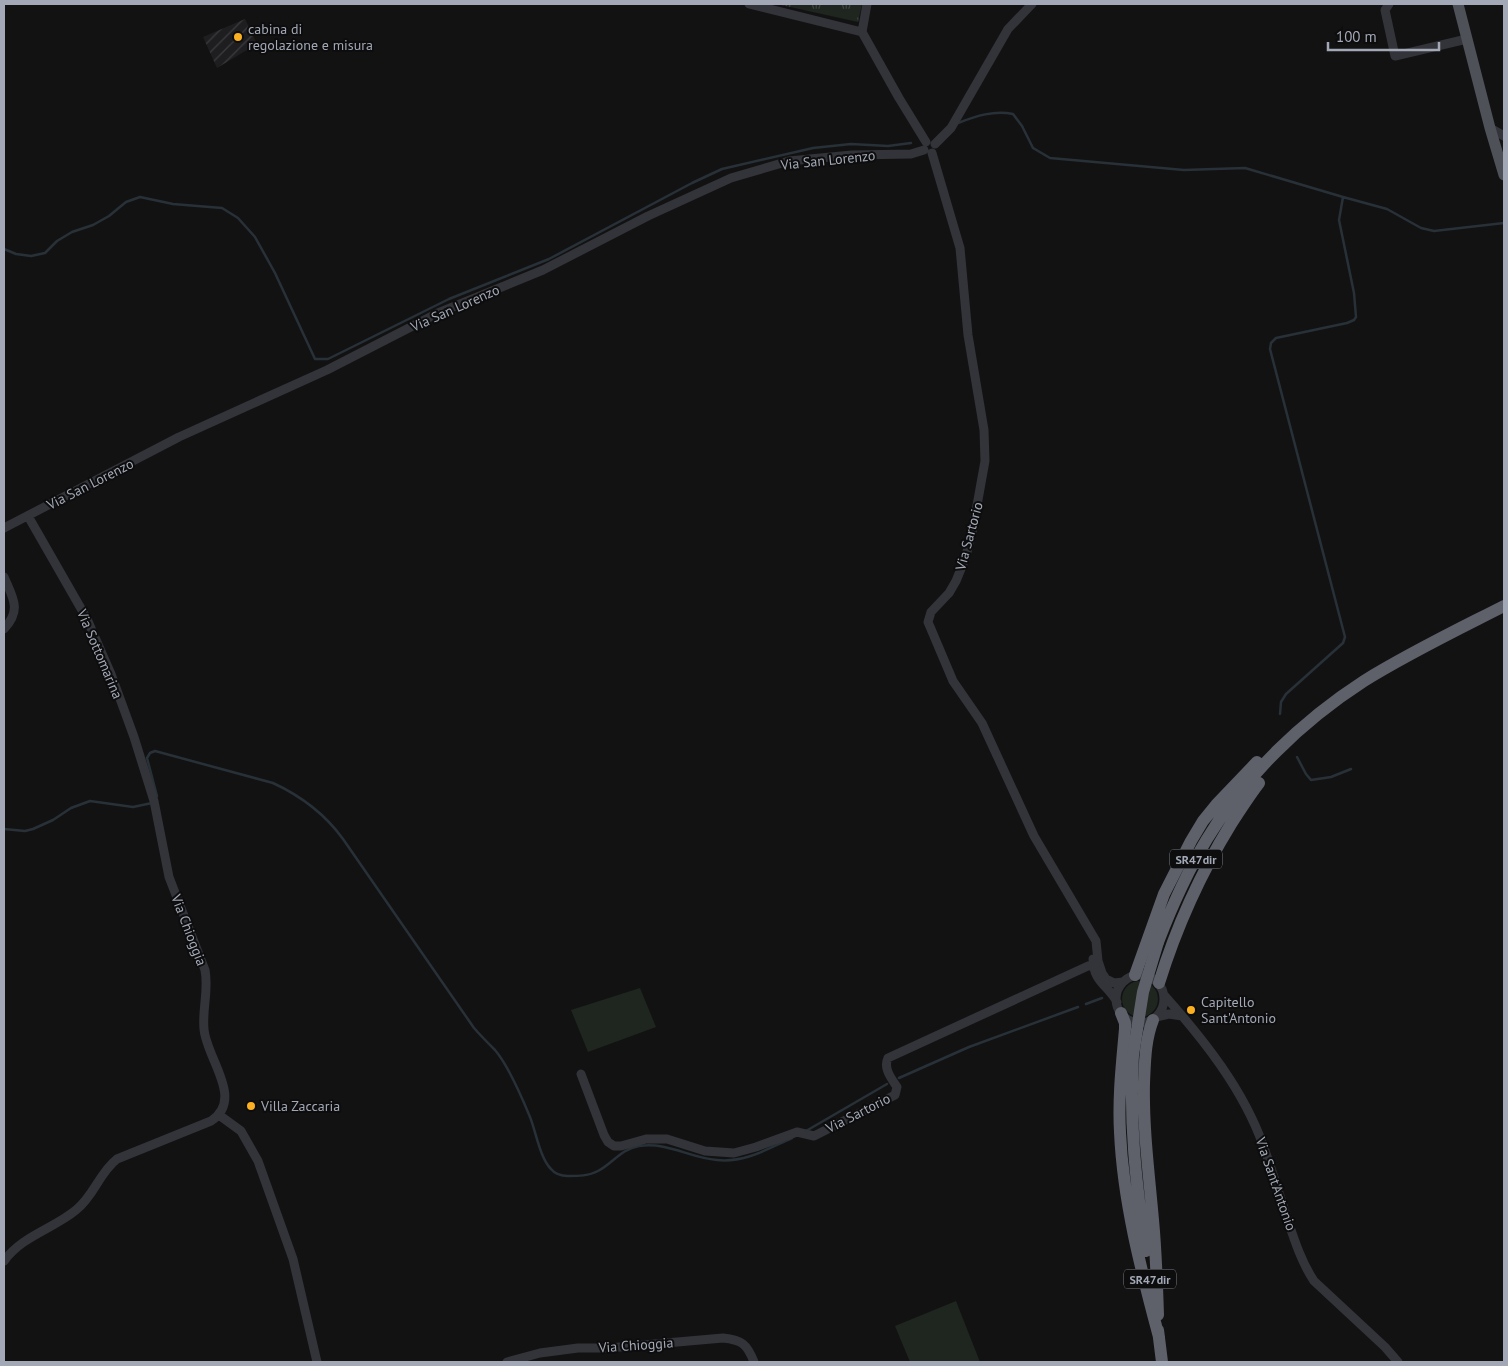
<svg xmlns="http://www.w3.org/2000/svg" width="1508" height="1366" font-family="'PT Sans',sans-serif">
	<defs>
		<pattern id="industrial-furrows" width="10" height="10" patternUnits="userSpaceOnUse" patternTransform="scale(1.25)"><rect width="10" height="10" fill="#1e1e20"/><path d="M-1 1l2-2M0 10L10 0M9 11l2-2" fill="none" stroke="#3c3c3e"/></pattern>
		<pattern id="park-tufts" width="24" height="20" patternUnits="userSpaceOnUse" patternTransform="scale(1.25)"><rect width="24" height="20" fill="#1e261f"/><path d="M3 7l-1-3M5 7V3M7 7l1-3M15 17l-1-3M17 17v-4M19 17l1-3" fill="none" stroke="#3c433d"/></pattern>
	</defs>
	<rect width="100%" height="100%" fill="#121213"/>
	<path fill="url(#industrial-furrows)" d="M245,19L257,44L217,68L203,37Z"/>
	<path fill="#1e261f" d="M1122 999a18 18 0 1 1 36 0a18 18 0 1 1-36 0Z
		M640,988L656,1027L588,1052L571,1010Z
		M956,1301L980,1362H910L895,1326Z"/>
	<path fill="url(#park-tufts)" d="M777,4H862L858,22Z"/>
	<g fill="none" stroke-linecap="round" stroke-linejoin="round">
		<path stroke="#283138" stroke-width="2.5" d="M958,123C976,116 994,110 1013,114L1022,126L1033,148L1050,158L1184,170L1245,168L1343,197L1387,209L1421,228L1434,231L1504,223
			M4,249L16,254L31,256L45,253L57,241L72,232L93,225L109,216L126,202L140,197L173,204L222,208L238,218L255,237L275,273L315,359H328L449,299L549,259L692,183L722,169L813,148L851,144L888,146L911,143
			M1280,714L1281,702L1286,694L1343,643L1345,637L1270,349L1271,343L1276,338L1347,323L1354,320L1356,317L1354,293L1339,220L1343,197
			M1297,757L1306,774L1311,780L1331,777L1351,769
			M157,796L147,758L150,753L155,751L273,783C301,796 325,814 343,839L474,1028C481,1036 488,1043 495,1050C507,1064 523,1100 530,1117C536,1132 540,1158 551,1169C555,1174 562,1176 568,1176C578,1176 589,1176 598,1171C613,1163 621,1149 639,1146C669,1142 689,1158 717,1160C745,1163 767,1149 792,1138
			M4,829L25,831L33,829L53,820L71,808L90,801L133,807L152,803
			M1086,1004L1102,998
			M899,1078L969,1047L1078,1007
			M806,1131L887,1084"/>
		<path stroke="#333439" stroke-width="9" d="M749,4L862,32L899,98L926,142
			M1389,4L1385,10L1395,56L1467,39
			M862,32L867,4
			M1490,128L1504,136
			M935,144L951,128L1008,29L1032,4
			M932,153L960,248L968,335L984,430L985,461L972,533L965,559L956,581L949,593L931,612L928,622L953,681L982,723L1034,836L1096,941L1098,961L1102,973L1106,979L1114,983L1123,982
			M4,528L179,437L327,370L438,313L543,270L648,216L731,178L789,161L852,155L911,154L924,150
			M4,577C13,598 22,610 4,629
			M1093,959C1093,982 1108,985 1117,1002
			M1116 999a24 24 0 1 1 48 0a24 24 0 1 1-48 0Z
			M1164,995C1204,1040 1243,1089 1263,1145C1272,1170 1280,1196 1288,1221C1295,1242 1302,1263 1314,1281L1385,1347L1398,1362
			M1156,1017L1169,1014L1182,1016
			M581,1074L604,1135L608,1142L614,1146H621L646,1139H667L705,1151L734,1153L756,1147L797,1132L814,1136L895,1095L897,1087C891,1078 883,1068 888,1058L1088,966L1099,964
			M219,1115L241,1131L258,1161L293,1259L317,1362
			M4,1261C22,1236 53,1229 76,1210C94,1196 99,1173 117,1159L211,1121C245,1099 206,1058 204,1029C202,1009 209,990 205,970L169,877L154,801L134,737L111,674L87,619L28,516
			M507,1362L540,1353L578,1348H609L723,1338C742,1340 747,1344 754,1362"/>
		<path stroke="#4e5158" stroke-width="11" d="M1458,4L1490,128L1504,175"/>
		<path stroke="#5e616a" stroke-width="12" d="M1158,942C1172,906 1187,872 1207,839C1245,776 1302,721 1364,681C1409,653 1457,630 1504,606
			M1135,975L1164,894L1191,841L1203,821L1216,805L1257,762
			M1159,983C1177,925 1199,876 1231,824C1240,810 1249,796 1259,783
			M1121,1013L1125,1023V1029C1122,1063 1118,1097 1120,1132C1123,1201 1141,1270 1159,1337
			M1153,1020C1145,1040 1145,1062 1144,1083C1143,1129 1149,1174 1153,1220C1156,1251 1157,1283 1158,1315
			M1133,1055C1129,1121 1136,1186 1146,1251
			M1158,1330L1162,1362"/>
		<path stroke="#5e616a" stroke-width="12" d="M1133,1055L1143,992L1158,942"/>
	</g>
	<g fill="#fbb022" stroke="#0d0d0e" stroke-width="2">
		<circle cx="238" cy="37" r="5"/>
		<circle cx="1191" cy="1010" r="5"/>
		<circle cx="251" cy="1106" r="5"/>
	</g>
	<g text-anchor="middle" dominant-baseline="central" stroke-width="4" stroke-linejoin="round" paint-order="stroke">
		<g fill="#0d0d0e" stroke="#757a83" stroke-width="1">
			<rect x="1170" y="849.5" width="52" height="19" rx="4"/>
			<rect x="1124" y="1269.5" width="52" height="19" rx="4"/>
		</g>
		<g font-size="12" font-weight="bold" fill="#a2a8b5">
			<text x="1196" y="859">SR47dir</text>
			<text x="1150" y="1279">SR47dir</text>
		</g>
		<g font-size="14" fill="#a2a8b5" stroke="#0d0d0e" text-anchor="start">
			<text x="248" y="29">cabina di<tspan x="248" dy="16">regolazione e misura</tspan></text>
			<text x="1201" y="1002">Capitello<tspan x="1201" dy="16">Sant'Antonio</tspan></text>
			<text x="261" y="1106">Villa Zaccaria</text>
		</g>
		<g font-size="14" fill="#a2a8b5" stroke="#0d0d0e">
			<text transform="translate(828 160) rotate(-6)">Via San Lorenzo</text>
			<text transform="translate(455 308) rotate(-24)">Via San Lorenzo</text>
			<text transform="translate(90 484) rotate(-27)">Via San Lorenzo</text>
			<text transform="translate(969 536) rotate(-75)">Via Sartorio</text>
			<text transform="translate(100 654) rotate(67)">Via Sottomarina</text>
			<text transform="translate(189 930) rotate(69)">Via Chioggia</text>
			<text transform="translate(858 1113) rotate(-27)">Via Sartorio</text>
			<text transform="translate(1276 1184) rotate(71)">Via Sant'Antonio</text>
			<text transform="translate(636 1345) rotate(-4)">Via Chioggia</text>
		</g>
	</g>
	<rect width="1508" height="1366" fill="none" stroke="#a2a8b5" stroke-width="10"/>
	<path d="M1328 42v8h111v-8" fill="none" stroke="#a2a8b5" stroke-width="2.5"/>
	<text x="1336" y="42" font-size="15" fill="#a2a8b5" stroke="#0d0d0e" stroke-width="4" paint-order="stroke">100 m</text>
</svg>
